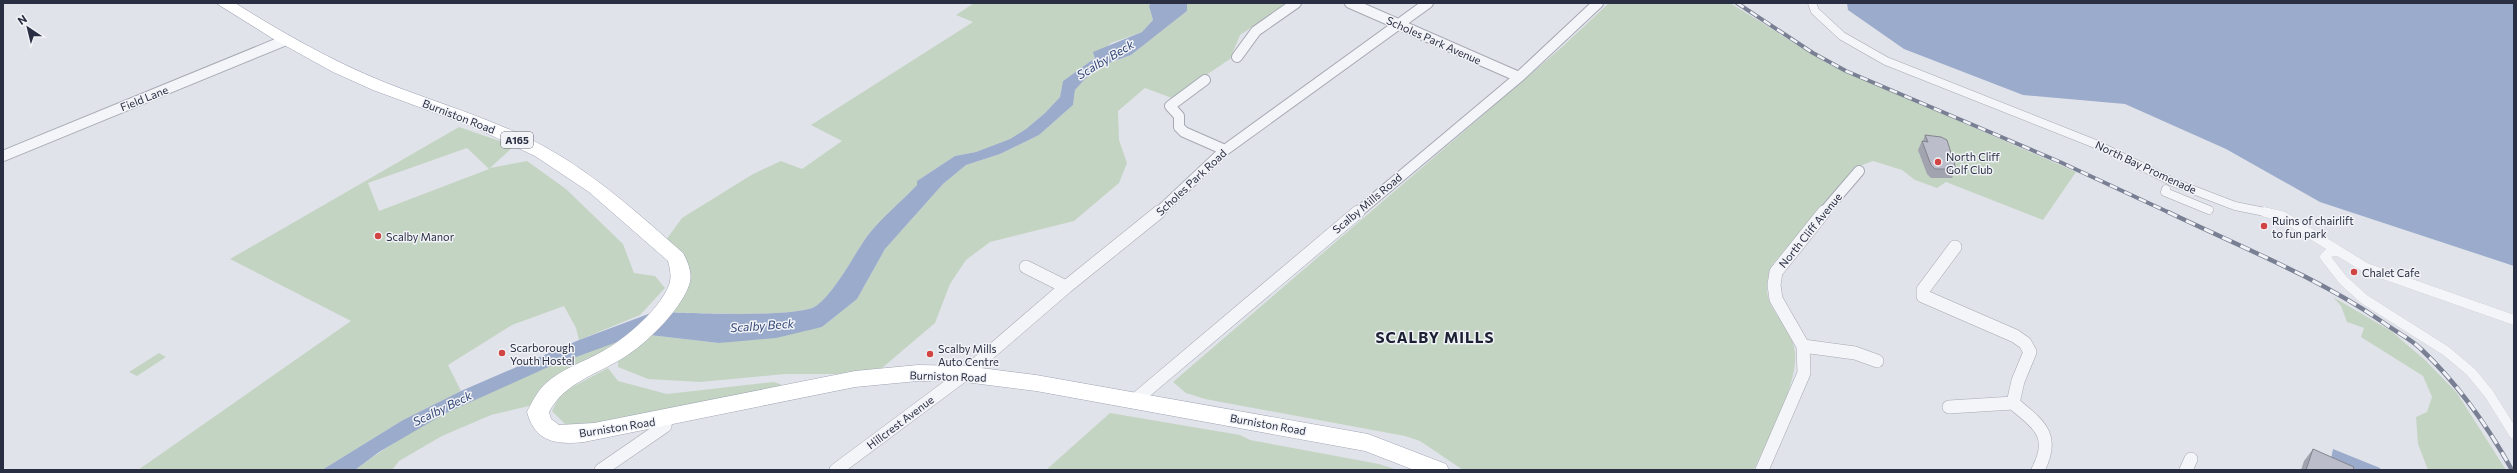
<svg xmlns="http://www.w3.org/2000/svg" width="2517" height="473" font-family="Commissioner,sans-serif">
	<rect width="100%" height="100%" fill="#e1e3ea"/>
	<path fill="#c4d4c2" fill-rule="evenodd" d="M974,3H1151L1149,6L1153,20L1142,32L1111,43L1095,58L1063,81L1060,97L1045,113L1026,129L1010,139L976,152L955,156L917,181V185C901,202 882,217 868,235C853,256 836,291 816,306C799,318 688,313 662,312L681,294L666,240L682,218L753,174L781,161L802,169L842,141L811,125L973,22L956,15Z
		M1187,3H1289L1240,35L1230,59L1172,98L1145,88L1118,111L1119,140L1127,163L1119,183L1074,221L990,242L966,260L950,284L935,323L882,368L837,374H785L700,382L648,379L618,367V359L641,334L719,343L822,327L857,299L885,249L943,184L966,165L1000,154L1039,135L1073,105L1075,90L1085,79L1106,64L1131,55L1187,11Z
		M1609,3H1730L1828,64L2076,172L2043,220L1946,182L1937,188L1915,180L1902,170L1873,161L1854,168L1773,264C1752,309 1792,317 1795,353C1798,385 1767,440 1754,470H1463L1420,441L1405,436L1205,399L1186,393L1173,382L1562,47Z
		M459,127L514,146L490,168L527,161L566,189L623,244L634,273L655,276L665,288L640,315L579,340L576,328L564,306L512,325L448,365L461,391L403,420L322,470H138L351,321L230,259ZM467,148L489,169L379,211L368,183Z
		M2333,297L2391,331L2425,360L2457,393L2506,470H2428L2418,444L2416,417L2427,412L2432,397L2423,376L2361,337L2364,328L2347,322L2341,306Z
		M628,338L533,405L491,415L442,436L399,461L392,470H355C435,410 533,368 628,338Z
		M159,353L166,357L137,376L129,372Z
		M608,368L618,381L667,394L774,382L785,386L615,421L568,427L552,411L561,393Z
		M1110,413L1240,435L1250,440L1379,464L1398,470H1046Z"/>
	<path fill="#9babcb" d="M1151,3H1187V11L1131,55L1106,64L1085,79L1075,90L1073,105L1039,135L1000,154L966,165L943,184L885,249L857,299L822,327L776,338L719,343L641,334L662,312C688,313 799,318 816,306C836,291 853,256 868,235C882,217 901,202 917,185V181L955,156L976,152L1010,139L1026,129L1045,113L1060,97L1063,81L1095,58L1093,52L1142,32L1153,20L1149,6Z
		M1847,3H2514V266L2320,202L2226,149L2125,104L2023,95L1904,49L1848,10Z
		M651,313L628,338L546,368L444,414L379,452L355,470H322L403,420L461,391L579,340Z
		M2333,449L2380,468V470H2357L2331,459Z"/>
	<g fill="none" stroke-linecap="round" stroke-linejoin="round">
		<defs>
			<path id="pedestrian-far1" d="M1812,3L1815,11L1842,36L1886,61L2098,145L2175,183L2235,206L2270,213
				M2166,189L2165,192L2209,210"/>
			<path id="pedestrian" d="M2265,212L2282,216L2366,268L2514,320
				M2336,251L2330,252L2325,257L2343,280L2364,299L2446,351L2471,372L2489,394L2514,434"/>
			<path id="minor-far1" d="M1350,3L1519,77
				M1237,57L1256,31L1296,3
				M1205,80L1170,106L1179,116V127L1184,132L1225,150
				M3,156L286,40
				M1158,213L1225,150L1428,3
				M1357,213L1519,77L1598,3
				M1823,213L1859,171"/>
			<path id="minor" d="M1955,247L1923,290V296L2015,336L2025,343L2030,352L2018,381L2013,403C2039,425 2056,435 2038,470
				M1026,267L1066,287
				M1803,346L1855,353L1877,361
				M1135,400L1358,212
				M1949,407L2013,403
				M601,470L665,426L666,419
				M836,470L965,374L1066,287L1159,212
				M1762,470L1804,373L1803,346L1776,299L1774,285L1776,272L1824,212
				M2186,470L2191,459"/>
			<path id="primary" d="M216,3H235C283,33 332,61 384,82C439,104 495,119 547,148C597,176 640,215 683,253C688,262 692,272 690,282C684,306 649,341 629,354C602,373 565,381 549,412L551,419L559,425L594,423L855,371L918,365L965,366L1036,375L1368,434L1446,464L1449,470H1414L1365,451L1036,391L965,382L918,381L855,387L584,442C556,445 535,442 527,412C532,402 537,392 545,384C561,369 584,362 603,351C625,339 660,309 669,285C672,277 670,269 668,261L589,192L535,156L476,128L373,90L333,72L275,40Z"/>
		</defs>
		<use href="#pedestrian-far1" stroke="#a6a9b4" stroke-width="9"/>
		<use href="#pedestrian" stroke="#a6a9b4" stroke-width="10"/>
		<use href="#minor-far1" stroke="#a6a9b4" stroke-width="12"/>
		<use href="#minor" stroke="#a6a9b4" stroke-width="14"/>
		<use href="#primary" stroke="#a0a5b6" stroke-width="1"/>
		<use href="#pedestrian-far1" stroke="#f4f5f8" stroke-width="8"/>
		<use href="#pedestrian" stroke="#f4f5f8" stroke-width="10"/>
		<use href="#minor-far1" stroke="#f4f5f8" stroke-width="10"/>
		<use href="#minor" stroke="#f4f5f8" stroke-width="13"/>
		<use href="#primary" fill="#fff" fill-rule="evenodd"/>
		<defs>
			<path id="rail-far1" d="M1737,3L1813,53L1846,71L2060,162L2170,213"/>
			<path id="rail" d="M2168,212C2241,247 2317,277 2384,323C2396,332 2411,339 2421,349C2459,385 2487,425 2512,470"/>
		</defs>
		<use href="#rail-far1" stroke="#7a8094" stroke-width="4"/>
		<use href="#rail" stroke="#7a8094" stroke-width="4.5"/>
		<use href="#rail-far1" stroke="#f1f3f7" stroke-width="2.5" stroke-dasharray="8" stroke-linecap="butt"/>
		<use href="#rail" stroke="#f1f3f7" stroke-width="3" stroke-dasharray="10" stroke-linecap="butt"/>
	</g>
	<path fill="#a1a3ae" d="M1925,135L1956,169L1952,178H1931L1927,174L1918,150L1922,141H1923Z
		M2313,449L2353,470H2301L2304,461Z"/>
	<path fill="#bbbeca" stroke="#83858d" d="M1925,135L1941,137L1947,140L1956,169H1935L1931,165L1922,141L1928,142Z
		M2313,449L2354,467L2353,470H2306Z"/>
	<g fill="#d14444" stroke="#f1f3f7" stroke-width="1.5">
		<circle cx="1938" cy="162" r="4"/>
		<circle cx="2264" cy="226" r="4"/>
		<circle cx="378" cy="236" r="4"/>
		<circle cx="2354" cy="272" r="4"/>
		<circle cx="502" cy="353" r="4"/>
		<circle cx="930" cy="354" r="4"/>
	</g>
	<g text-anchor="middle" dominant-baseline="central" stroke-width="3" stroke-linejoin="round" paint-order="stroke">
		<rect fill="#f1f3f7" stroke="#656978" stroke-width="1" x="501" y="132" width="32" height="16" rx="3"/>
		<g font-size="10" font-weight="bold" fill="#292e42">
			<text x="517" y="140">A165</text>
		</g>
		<g font-size="11" fill="#292e42" stroke="#f1f3f7">
			<text transform="translate(1434 40) rotate(24)">Scholes Park Avenue</text>
			<text transform="translate(144 98) rotate(-22)">Field Lane</text>
			<text transform="translate(459 116) rotate(21)">Burniston Road</text>
			<text transform="translate(2146 167) rotate(25)">North Bay Promenade</text>
			<text transform="translate(1191 182) rotate(-43)">Scholes Park Road</text>
			<text transform="translate(1367 203) rotate(-40)">Scalby Mills Road</text>
			<text transform="translate(1810 230) rotate(-51)">North Cliff Avenue</text>
			<text transform="translate(948 376) rotate(2)">Burniston Road</text>
			<text transform="translate(900 422) rotate(-37)">Hillcrest Avenue</text>
			<text transform="translate(1268 424) rotate(10)">Burniston Road</text>
			<text transform="translate(617 427) rotate(-9)">Burniston Road</text>
		</g>
		<g font-size="11" fill="#292e42" stroke="#f1f3f7" text-anchor="start">
			<text x="1946" y="156">North Cliff<tspan x="1946" dy="13">Golf Club</tspan></text>
			<text x="2272" y="220">Ruins of chairlift<tspan x="2272" dy="13">to fun park</tspan></text>
			<text x="386" y="236">Scalby Manor</text>
			<text x="2362" y="272">Chalet Cafe</text>
			<text x="510" y="347">Scarborough<tspan x="510" dy="13">Youth Hostel</tspan></text>
			<text x="938" y="348">Scalby Mills<tspan x="938" dy="13">Auto Centre</tspan></text>
		</g>
		<g font-size="12" font-style="italic" fill="#324677" stroke="#f1f3f7">
			<text transform="translate(1105 59) rotate(-31)">Scalby Beck</text>
			<text transform="translate(762 325) rotate(-4)">Scalby Beck</text>
			<text transform="translate(442 408) rotate(-26)">Scalby Beck</text>
		</g>
		<g font-size="15" font-weight="bold" letter-spacing="1" fill="#1b2033" stroke="#f1f3f7">
			<text x="1435" y="337">SCALBY MILLS</text>
		</g>
	</g>
	<rect width="2517" height="473" fill="none" stroke="#292e42" stroke-width="8"/>
	<g transform="translate(28 28) rotate(325)" stroke="#f1f3f7" stroke-width="3" paint-order="stroke">
	<path d="M0-3L7 15L0 10L-7 15Z" fill="#292e42"/>
	<text y="-6" font-size="11" font-weight="bold" text-anchor="middle" fill="#292e42">N</text>
	</g>
</svg>
